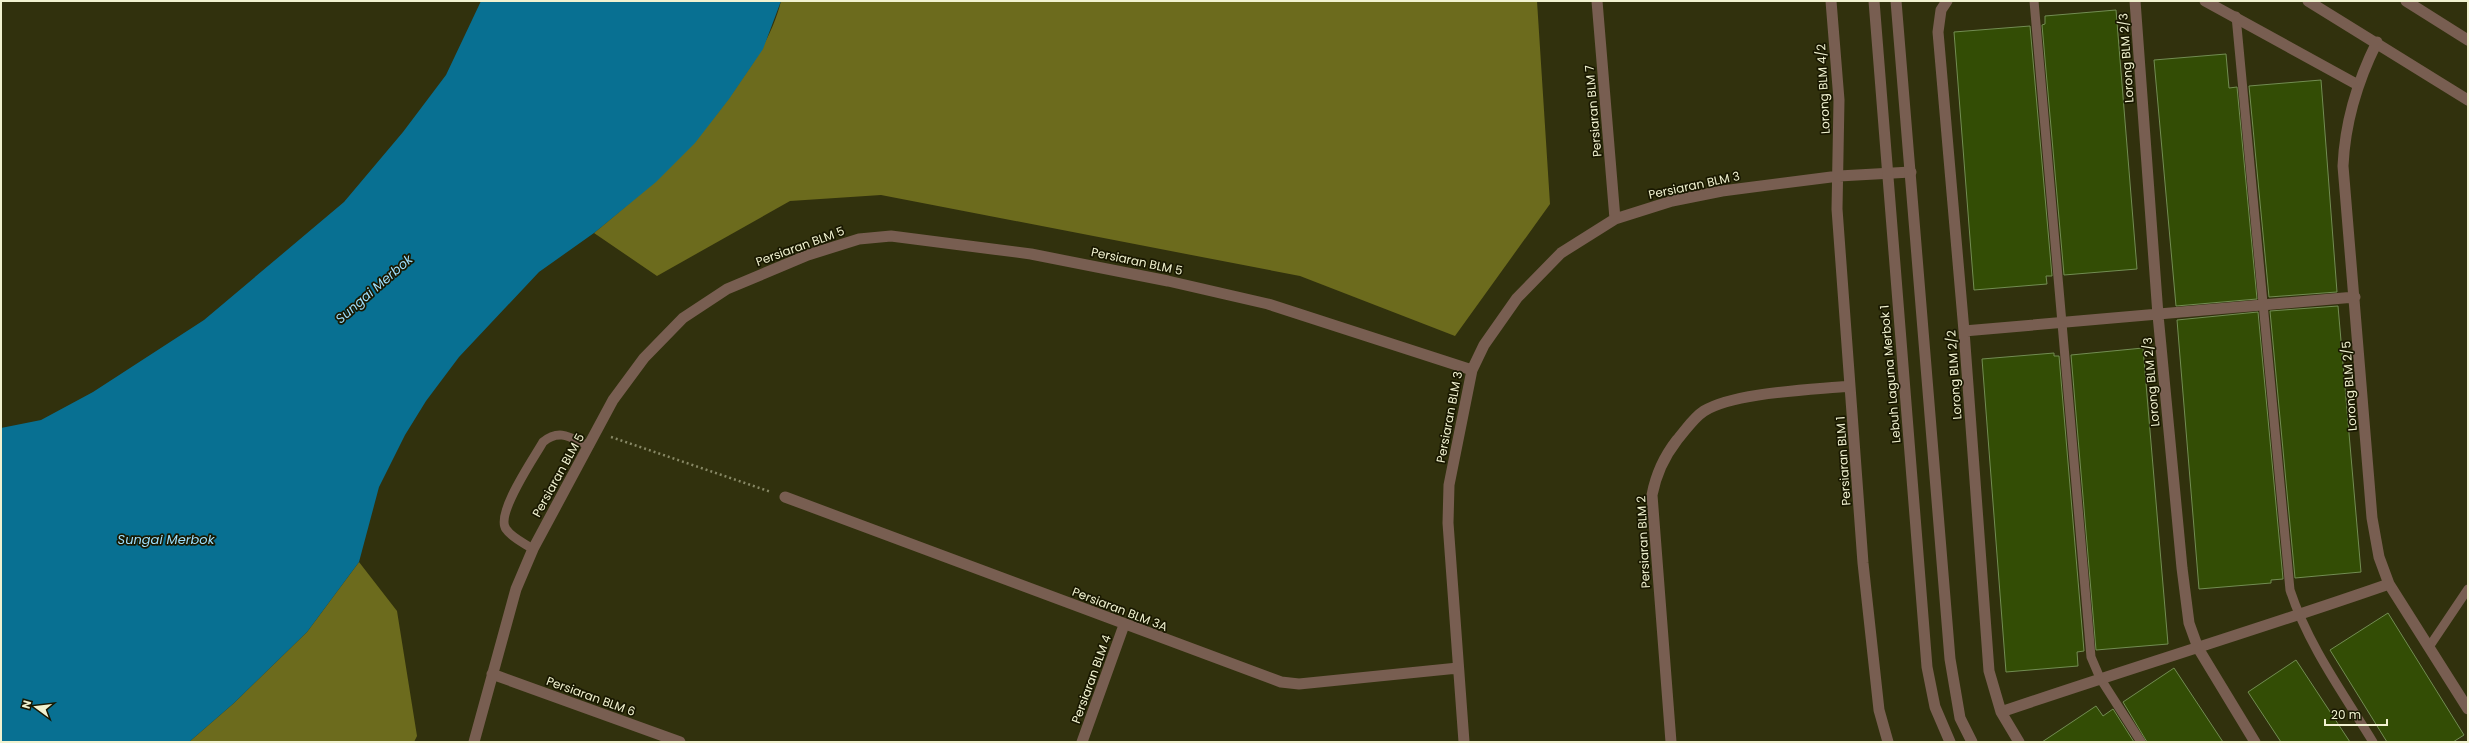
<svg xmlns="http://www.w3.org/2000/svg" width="2469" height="743" font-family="Poppins,sans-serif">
	<rect width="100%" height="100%" fill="#31310d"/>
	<path fill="#6c6b1d" d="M781,1H1537L1550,204L1455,336L1300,276L881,195L790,201L657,276L594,233C651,186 701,142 742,79C759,55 774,30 781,1Z
		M359,562L397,611L417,736L414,742H189L234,703L307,632Z"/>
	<path fill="#087092" d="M481,1H781L763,49L729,99L695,143L656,182L594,233L539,272L459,357L426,401L405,435L379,487L359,562L307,632L234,703L189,742H1V428L41,420L93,392L204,320L344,202L403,132L446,75Z"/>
	<path fill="#334d05" stroke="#728d52" d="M2116,10L2137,269L2064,275L2042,25L2045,24V16Z
		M2030,26L2052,276H2046L2047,284L1974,290L1954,32Z
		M2226,54L2229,88L2237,87L2257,299L2176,306L2154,60Z
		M2321,80L2337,292L2269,297L2249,86Z
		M2338,306L2361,572L2295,578L2270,311Z
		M2258,312L2283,579L2271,580V583L2199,589L2177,320Z
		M2143,348L2168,644L2096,650L2071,355Z
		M2054,353V356H2059L2084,651L2077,652L2078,666L2006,672L1982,359Z
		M2388,613L2464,735L2453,742H2387L2330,650Z
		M2296,660L2350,742H2281L2248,692Z
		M2174,668L2223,742H2147L2123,702Z
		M2096,706L2103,716L2113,709L2134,742H2042Z"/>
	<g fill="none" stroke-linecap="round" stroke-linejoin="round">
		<path stroke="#878865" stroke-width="2.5" stroke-dasharray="2 3" stroke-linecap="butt" d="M611,437L771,492"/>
		<path stroke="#785e51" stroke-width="9" d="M2034,1L2091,657L2100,678L2141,742
			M2236,16L2290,590C2308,645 2343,693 2373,742
			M533,549C524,543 512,538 506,529C495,514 534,458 543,442C560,428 571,438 589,446
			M2429,647L2468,589"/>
		<path stroke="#785e51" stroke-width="11" d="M1597,1L1615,219
			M1831,1L1839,100L1837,209L1863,563L1879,710L1888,742
			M1947,1L1941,10L1938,32L1964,331L1989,671L2001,712L2019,742
			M2135,1L2158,315L2182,568L2189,623L2198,648L2255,742
			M2205,1L2358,85
			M2308,1L2468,100
			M2406,1L2468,40
			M2377,42C2357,82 2345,122 2343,166L2372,518L2379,557L2389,584L2468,709
			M1964,331L2355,297
			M785,497L1281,682L1299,684L1458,668
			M492,674L680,742
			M2001,712C2130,668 2260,629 2389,584
			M474,742L516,589L533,549L613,400L644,358L683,318L727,289L808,255L859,239L891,236L1031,254L1168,281L1268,304L1472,370
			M1082,742L1124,625
			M1464,742L1448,523L1449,485L1472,370L1484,345L1517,298L1561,253L1615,219L1672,201L1722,191L1839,176L1911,172
			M1671,742L1652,495C1656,474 1663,458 1677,440C1685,431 1693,418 1704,411C1735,392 1812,390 1850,386"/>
		<path stroke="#785e51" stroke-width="11" d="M1874,1L1927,667L1935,707L1950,742
			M1896,1L1950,659L1960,718L1972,742"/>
	</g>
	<g text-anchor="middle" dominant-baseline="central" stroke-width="3.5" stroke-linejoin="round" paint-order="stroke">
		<g font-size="12" fill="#f1f2d0" stroke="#191800">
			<text transform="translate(2126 58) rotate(-94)">Lorong BLM 2/3</text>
			<text transform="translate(1823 89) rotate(-93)">Lorong BLM 4/2</text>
			<text transform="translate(1593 111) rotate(-95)">Persiaran BLM 7</text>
			<text transform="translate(1694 185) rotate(-12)">Persiaran BLM 3</text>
			<text transform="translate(800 246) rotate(-20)">Persiaran BLM 5</text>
			<text transform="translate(1137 261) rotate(12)">Persiaran BLM 5</text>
			<text transform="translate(1890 374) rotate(-95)">Lebuh Laguna Merbok 1</text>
			<text transform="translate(1954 375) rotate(-94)">Lorong BLM 2/2</text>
			<text transform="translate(2151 382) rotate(-95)">Lorong BLM 2/3</text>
			<text transform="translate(2349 386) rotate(-94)">Lorong BLM 2/5</text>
			<text transform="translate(1449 417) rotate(-79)">Persiaran BLM 3</text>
			<text transform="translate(1843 461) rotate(-94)">Persiaran BLM 1</text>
			<text transform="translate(558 475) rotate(-61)">Persiaran BLM 5</text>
			<text transform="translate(1643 542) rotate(-93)">Persiaran BLM 2</text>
			<text transform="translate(1120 609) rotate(21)">Persiaran BLM 3A</text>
			<text transform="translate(1091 679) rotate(-70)">Persiaran BLM 4</text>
			<text transform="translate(591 696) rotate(20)">Persiaran BLM 6</text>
		</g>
		<g font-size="13" font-style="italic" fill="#9fdffd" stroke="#191800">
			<text transform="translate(374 289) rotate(-41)">Sungai Merbok</text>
			<text x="166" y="539">Sungai Merbok</text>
		</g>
	</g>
	<rect width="2469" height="743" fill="none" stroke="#f1f2d0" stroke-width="4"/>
	<g transform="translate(36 707) rotate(285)" stroke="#191800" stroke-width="3" paint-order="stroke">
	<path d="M0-3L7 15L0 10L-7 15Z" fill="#f1f2d0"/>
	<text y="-6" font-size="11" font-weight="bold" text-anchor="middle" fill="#f1f2d0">N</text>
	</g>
	<path d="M2325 719v6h62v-6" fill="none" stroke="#f1f2d0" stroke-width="2"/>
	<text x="2331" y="719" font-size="12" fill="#f1f2d0" stroke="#191800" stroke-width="3" paint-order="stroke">20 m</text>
</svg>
